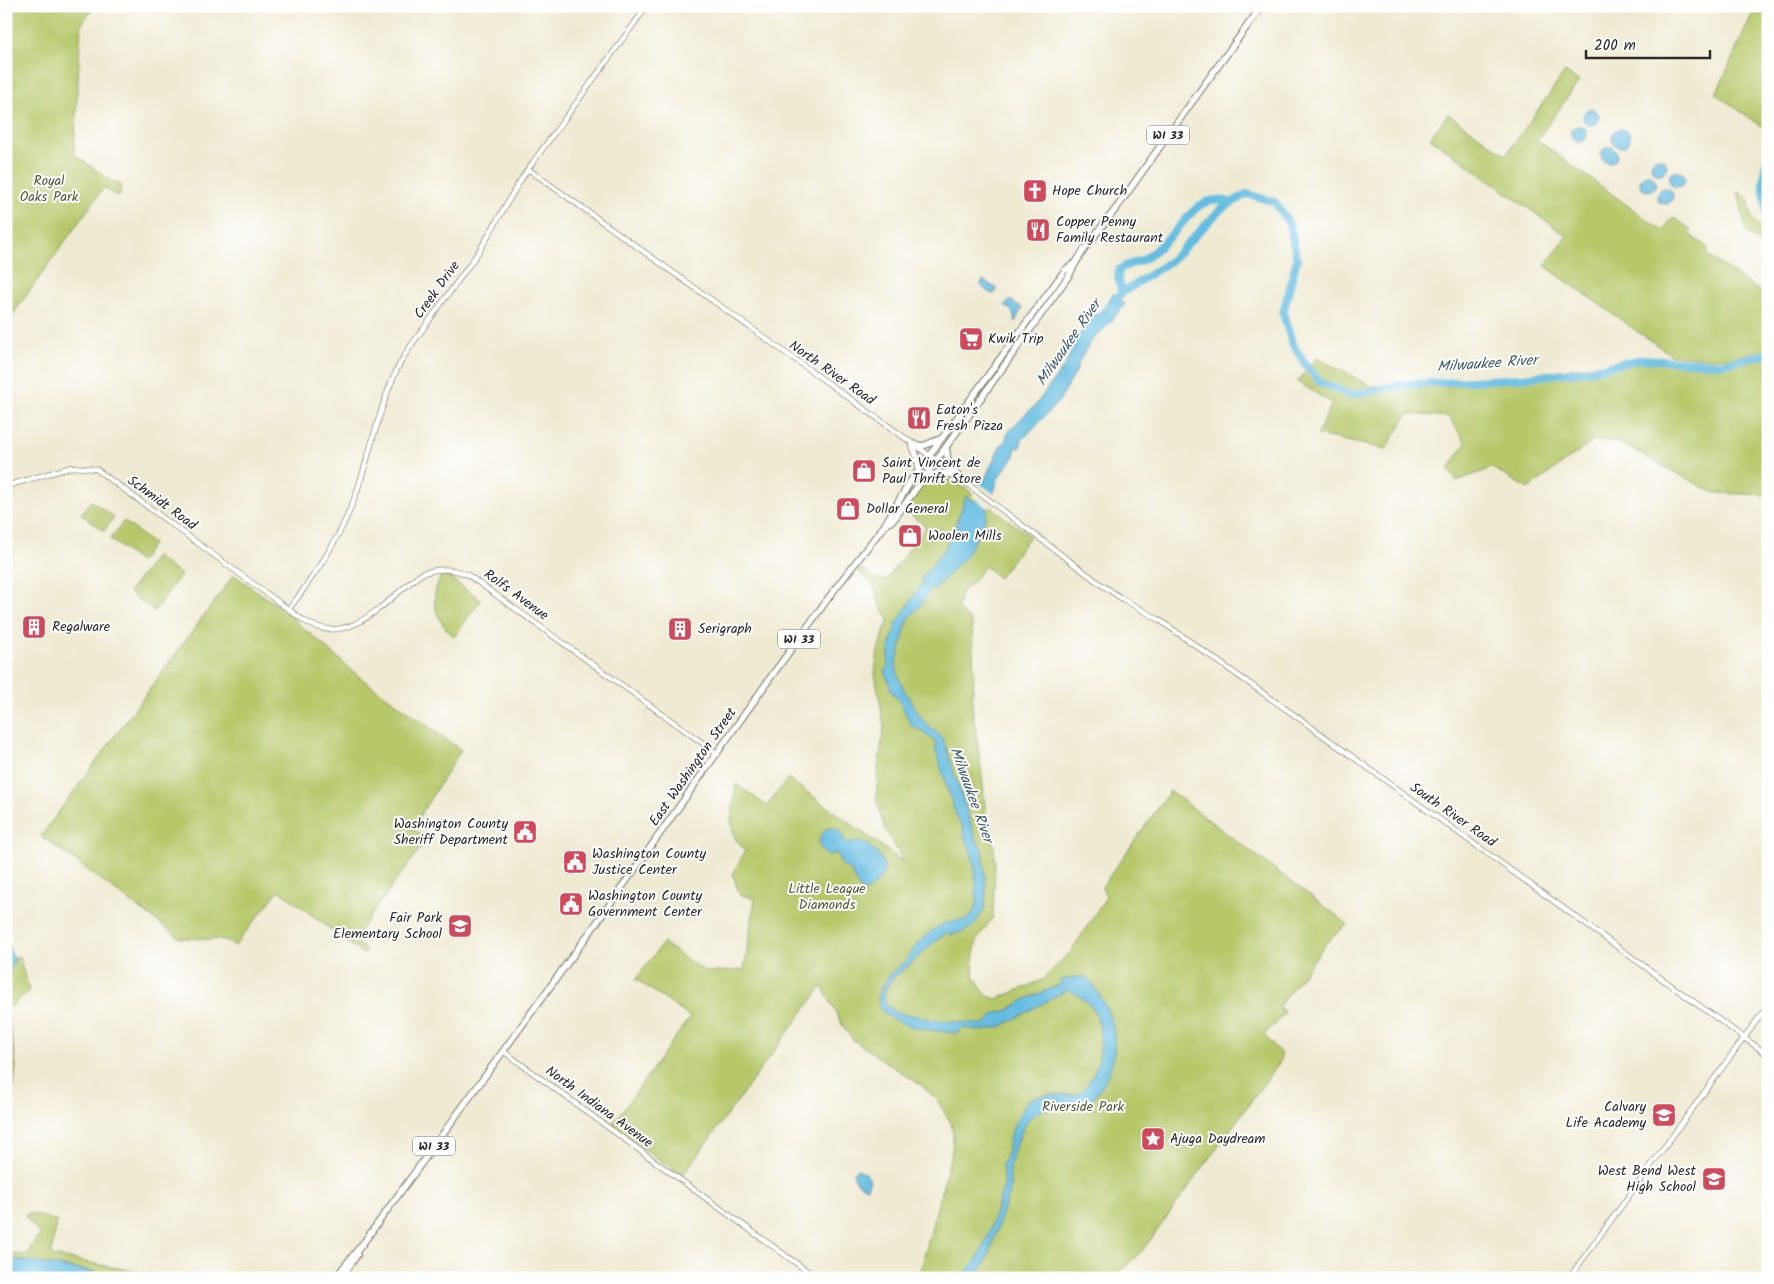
<svg xmlns="http://www.w3.org/2000/svg" width="1774" height="1284" font-family="Kalam,sans-serif">
	<rect width="100%" height="100%" fill="#fff"/>
	<filter id="ink" filterUnits="userSpaceOnUse"><feTurbulence type="fractalNoise" baseFrequency=".02" numOctaves="2"/><feDisplacementMap in="SourceGraphic" scale="10" xChannelSelector="R" yChannelSelector="G"/><feConvolveMatrix kernelMatrix="1 2 1 2 8 2 1 2 1" color-interpolation-filters="sRGB"/></filter>
	<filter id="wash" filterUnits="userSpaceOnUse"><feTurbulence type="fractalNoise" baseFrequency=".0096" numOctaves="4" result="noise"/><feDisplacementMap in="SourceGraphic" scale="20" xChannelSelector="R" yChannelSelector="G"/><feGaussianBlur stdDeviation="1.12" result="paint"/><feColorMatrix in="noise" values="0 0 0 0 0 0 0 0 0 0 0 0 0 0 0 0 0 1.4 0 .05"/><feComposite in="paint" operator="in"/></filter>
	<g filter="url(#wash)">
		<rect width="100%" height="100%" fill="#efead2"/>
		<path fill="#b7c86a" stroke="#717a4a" d="M6,6H95L81,25L74,154L111,181L120,183V196H116L104,187L6,324Z
			M1756,6H1768V120L1764,128L1716,94Z
			M1565,72L1579,81L1537,140L1663,231L1673,217L1674,218L1691,230L1689,234L1707,247L1708,256L1768,297V350L1728,358H1707L1671,355L1545,266L1567,236L1430,138L1448,114L1506,155Z
			M1768,157V220L1763,184Z
			M1738,191L1749,200C1749,214 1755,227 1768,234V250L1746,232Z
			M1768,354V495L1714,493L1618,442L1594,440L1528,489L1492,468L1457,481L1448,470L1466,443L1449,417L1408,414L1386,449L1317,435L1332,403L1297,382L1317,358L1371,386L1486,380L1642,359L1721,364Z
			M941,475L965,488L1030,536L999,578L985,566L972,583L961,592L958,609L970,620L972,625L974,673L972,706L982,775L986,815L993,836L995,862L993,917L977,940L974,954L973,973L983,991L990,997L997,999L1042,980L1072,950L1106,897L1102,887L1170,791L1348,924L1327,942L1279,1006L1285,1013L1264,1035L1281,1054V1060L1143,1250L1124,1268L1104,1278H916L921,1268L952,1151L953,1134L951,1123L937,1100L922,1086L853,1040L845,1030L822,986L683,1175H681L636,1143L613,1124L690,1017L636,979L663,943L706,972L744,970L755,899L739,894L733,874L745,851L735,838L731,823L736,784L767,806L788,778L902,861L901,857L885,829L876,800L878,770L884,726L875,673L878,650L889,618L882,610L873,585L858,571L860,567L875,578L885,581L926,527L904,510C914,497 924,477 941,475Z
			M91,501L114,517L104,531L81,514Z
			M124,521L153,544L140,562L110,539Z
			M156,557L181,575L154,611L129,592Z
			M443,573L481,600L454,637C434,618 428,597 443,573Z
			M234,575L277,605L361,678L461,750L412,828L427,839L353,940L367,950L363,954L279,890L235,946L226,940L180,938L41,836Z
			M19,956L29,991L7,1010L16,1065L14,1084L6,1113V980L15,958Z
			M29,1213L57,1221L51,1254L53,1256L171,1278H132L6,1258V1252L26,1256L36,1239L41,1235L25,1217V1215Z"/>
		<path fill="#64bce1" stroke="#487486" d="M1583 117a8 8 0 1 1 16 0a8 8 0 1 1-16 0Z
			M1571 134a8 8 0 1 1 16 0a8 8 0 1 1-16 0Z
			M1612 138a9 9 0 1 1 18 0a9 9 0 1 1-18 0Z
			M1601 155a8 8 0 1 1 16 0a8 8 0 1 1-16 0Z
			M1651 166a8 8 0 1 1 16 0a8 8 0 1 1-16 0Z
			M1669 179a8 8 0 1 1 16 0a8 8 0 1 1-16 0Z
			M1640 183a8 8 0 1 1 16 0a8 8 0 1 1-16 0Z
			M1657 196a8 8 0 1 1 16 0a8 8 0 1 1-16 0Z
			M983,280L996,288L997,290L994,294C990,294 982,288 981,284Z
			M1114,293L1125,304L1107,326L1090,342L1078,364L1076,372L1060,400L1022,440L1020,448H1015V456L998,478L994,493L986,510L988,512L978,535L964,558L934,590L932,588L920,606L908,619L896,664L898,676L905,692L909,696L912,704L922,719L930,728L937,732L944,741L975,837L983,851L986,889L985,908L975,924L965,931L950,935L948,932L933,943L915,960L892,979L885,990L884,1002L896,1013L913,1015L935,1020L983,1024L987,1022L994,1014L1008,1010L1026,999L1059,985L1062,980L1083,976C1092,980 1095,988 1100,996C1104,1004 1109,1012 1111,1020C1120,1048 1111,1081 1090,1101C1073,1117 1047,1100 1030,1118C1021,1128 1010,1158 1010,1171C1009,1177 1011,1184 1010,1190C1010,1195 1007,1200 1005,1205C1000,1221 994,1238 989,1255L984,1265L974,1278H962L979,1256L988,1236L1004,1185L1002,1164L1007,1154L1009,1140L1015,1123L1028,1100C1044,1092 1059,1095 1076,1095C1100,1080 1106,1039 1096,1014C1093,1008 1086,1001 1081,997C1076,994 1072,991 1067,990L1002,1026L983,1031L964,1028L956,1033C926,1030 849,1023 890,975C894,970 900,966 904,962C910,956 913,949 918,943C920,940 924,938 926,936C940,922 950,922 968,919L975,909L978,899L976,898C977,878 975,859 966,840C962,833 965,826 957,819L938,758L935,749L937,744L926,734L911,725L900,702L892,692L885,672L888,666L889,649L896,624L923,582L921,579L945,548L954,529L966,496L974,501L981,482L984,481L999,448L1005,441L1008,433L1020,419L1035,406L1065,365L1074,344L1090,317L1100,312Z
			M1010,300L1022,308L1015,322L1013,313L1005,305Z
			M828,828C839,827 841,832 845,841C850,843 855,841 860,842C874,846 891,863 881,877C877,883 871,890 864,892L858,887L851,871L841,865L837,853L827,855C815,847 818,835 828,828Z
			M6,934L10,951L15,958L6,980Z
			M858,1169L866,1173L870,1179L867,1188C858,1185 854,1180 853,1172Z
			M6,1258L132,1278H6Z"/>
		<path fill="#efead2" d="M978,482L996,495L989,509L972,497Z"/>
		<g fill="none" stroke-linecap="round" stroke-linejoin="round">
			<path stroke="#64bce1" stroke-width="8" d="M1768,157L1763,184L1768,220
				M1122,293L1118,277L1119,270C1128,263 1139,263 1147,257C1157,249 1166,241 1175,231C1192,213 1203,192 1232,203
				M1112,305L1122,293L1172,260L1221,209L1247,194L1275,202L1289,224L1297,259L1283,313L1292,343L1305,364L1320,382L1350,395L1401,385L1522,378L1586,371L1642,359L1721,364L1768,354
				M943,930L971,923"/>
		</g>
	</g>
	<g filter="url(#ink)">
		<g fill="none" stroke-linecap="round" stroke-linejoin="round">
			<defs>
				<path id="tertiary" d="M528,169L929,455L1099,583L1121,598L1158,619L1300,719L1768,1055
					M6,486L72,467L96,469L303,620C350,651 387,597 423,573C440,568 452,568 468,575L718,754
					M289,609C314,576 338,542 353,502C369,461 376,417 394,376C402,357 414,341 426,325C442,302 459,280 475,257C494,229 508,198 528,169L647,6
					M503,1051L682,1181L817,1278
					M1569,1278L1768,1005"/>
				<path id="primary" d="M912,444L923,446L940,439
					M912,444L917,457L919,469
					M946,447L948,461L958,476
					M924,479C941,470 939,472 958,476
					M886,525L895,518L1070,274C1082,248 1104,225 1121,202C1167,136 1214,71 1262,6
					M335,1278L364,1242L598,921L773,674L835,589L884,526L910,482L1065,270L1075,263
					M341,1278L357,1255"/>
			</defs>
			<use href="#tertiary" stroke="#8d8a7e" stroke-width="6"/>
			<use href="#primary" stroke="#8d8a7e" stroke-width="8"/>
			<use href="#tertiary" stroke="#fff" stroke-width="4.5"/>
			<use href="#primary" stroke="#fff" stroke-width="5.5"/>
		</g>
	</g>
	<defs>
		<symbol id="church-square" viewBox="-11 -11 22 22"><rect x="-9" y="-9" width="18" height="18" rx="4" fill="#d1495b" stroke="#fff"/><path d="M-1.2-6h2.4v3.5h3.3v2.4h-3.3V6h-2.4V-.1h-3.3v-2.4h3.3Z" fill="#fff"/></symbol>
		<symbol id="restaurant-square" viewBox="-11 -11 22 22"><rect x="-9" y="-9" width="18" height="18" rx="4" fill="#d1495b" stroke="#fff"/><path d="M-5-6h1v4h1v-4h1v4h1v-4h1v5L-1.5 .5V6h-2V.5L-5-1ZM5-6V6H3V1.5H1.5Q1.5-4 5-6Z" fill="#fff"/></symbol>
		<symbol id="supermarket-square" viewBox="-11 -11 22 22"><rect x="-9" y="-9" width="18" height="18" rx="4" fill="#d1495b" stroke="#fff"/><path d="M-6-5.5h2.5l.6 2H6L4.5 2H-2.5L-4.4-4H-6ZM-1.5 3.2a1.3 1.3 0 1 0 .1 0ZM3 3.2a1.3 1.3 0 1 0 .1 0Z" fill="#fff"/></symbol>
		<symbol id="shop-square" viewBox="-11 -11 22 22"><rect x="-9" y="-9" width="18" height="18" rx="4" fill="#d1495b" stroke="#fff"/><path d="M-5-2.5h2.3a2.7 3.5 0 0 1 5.4 0H5L5.5 6h-11ZM-1.5-2.5h3a1.5 2.3 0 0 0-3 0Z" fill="#fff"/></symbol>
		<symbol id="building-square" viewBox="-11 -11 22 22"><rect x="-9" y="-9" width="18" height="18" rx="4" fill="#d1495b" stroke="#fff"/><path d="M-4-6H4V6H1V3H-1V6H-4ZM-2.5-4.3h1.7v1.8h-1.7ZM.8-4.3h1.7v1.8H.8ZM-2.5-1h1.7V.8h-1.7ZM.8-1h1.7V.8H.8Z" fill="#fff"/></symbol>
		<symbol id="civic-square" viewBox="-11 -11 22 22"><rect x="-9" y="-9" width="18" height="18" rx="4" fill="#d1495b" stroke="#fff"/><path d="M-.6-6.5H3V-4.5H.6V-3L4-1V1h2V6H-6V1h2V-1L-.6-3ZM-1.2 2.5V6h2.4V2.5Z" fill="#fff"/></symbol>
		<symbol id="school-square" viewBox="-11 -11 22 22"><rect x="-9" y="-9" width="18" height="18" rx="4" fill="#d1495b" stroke="#fff"/><path d="M0-5L7-2L0 1L-7-2ZM-4 1L0 2.5L4 1V4Q0 6-4 4Z" fill="#fff"/></symbol>
		<symbol id="sight-square" viewBox="-11 -11 22 22"><rect x="-9" y="-9" width="18" height="18" rx="4" fill="#d1495b" stroke="#fff"/><path d="M0-6L1.8-2.2L6-1.7L2.9 1.2L3.7 5.4L0 3.3L-3.7 5.4L-2.9 1.2L-6-1.7L-1.8-2.2Z" fill="#fff"/></symbol>
	</defs>
	<g fill-rule="evenodd">
		<use href="#church-square" x="1021" y="177" width="28" height="28"/>
		<use href="#restaurant-square" x="1024" y="216" width="28" height="28"/>
		<use href="#supermarket-square" x="957" y="325" width="28" height="28"/>
		<use href="#restaurant-square" x="905" y="404" width="28" height="28"/>
		<use href="#shop-square" x="850" y="457" width="28" height="28"/>
		<use href="#shop-square" x="834" y="495" width="28" height="28"/>
		<use href="#shop-square" x="896" y="522" width="28" height="28"/>
		<use href="#building-square" x="20" y="613" width="28" height="28"/>
		<use href="#building-square" x="666" y="615" width="28" height="28"/>
		<use href="#civic-square" x="511" y="818" width="28" height="28"/>
		<use href="#civic-square" x="561" y="848" width="28" height="28"/>
		<use href="#civic-square" x="557" y="890" width="28" height="28"/>
		<use href="#school-square" x="446" y="912" width="28" height="28"/>
		<use href="#school-square" x="1650" y="1101" width="28" height="28"/>
		<use href="#sight-square" x="1139" y="1125" width="28" height="28"/>
		<use href="#school-square" x="1700" y="1165" width="28" height="28"/>
	</g>
	<g text-anchor="middle" dominant-baseline="central" stroke-width="4" stroke-linejoin="round" paint-order="stroke">
		<g fill="#fff" stroke="#6b6b6b" stroke-width="1">
			<rect x="1147" y="125.5" width="42" height="19" rx="4"/>
			<rect x="778" y="629.5" width="42" height="19" rx="4"/>
			<rect x="413" y="1136.5" width="42" height="19" rx="4"/>
		</g>
		<g font-size="12" font-weight="bold" fill="#2b2b2b">
			<text x="1168" y="135">WI 33</text>
			<text x="799" y="639">WI 33</text>
			<text x="434" y="1146">WI 33</text>
		</g>
		<g font-size="14" fill="#555a3e" stroke="#fff">
			<text x="49" y="181">Royal<tspan x="49" dy="16">Oaks Park</tspan></text>
			<text x="827" y="889">Little League<tspan x="827" dy="16">Diamonds</tspan></text>
			<text x="1083" y="1107">Riverside Park</text>
		</g>
		<g font-size="14" fill="#2b2b2b" stroke="#fff" text-anchor="start">
			<text x="1052" y="191">Hope Church</text>
			<text x="1056" y="222">Copper Penny<tspan x="1056" dy="16">Family Restaurant</tspan></text>
			<text x="988" y="339">Kwik Trip</text>
			<text x="936" y="410">Eaton's<tspan x="936" dy="16">Fresh Pizza</tspan></text>
			<text x="882" y="463">Saint Vincent de<tspan x="882" dy="16">Paul Thrift Store</tspan></text>
			<text x="866" y="509">Dollar General</text>
			<text x="928" y="536">Woolen Mills</text>
			<text x="52" y="627">Regalware</text>
			<text x="698" y="629">Serigraph</text>
			<text x="508" y="824" text-anchor="end">Washington County<tspan x="508" dy="16">Sheriff Department</tspan></text>
			<text x="592" y="854">Washington County<tspan x="592" dy="16">Justice Center</tspan></text>
			<text x="588" y="896">Washington County<tspan x="588" dy="16">Government Center</tspan></text>
			<text x="442" y="918" text-anchor="end">Fair Park<tspan x="442" dy="16">Elementary School</tspan></text>
			<text x="1646" y="1107" text-anchor="end">Calvary<tspan x="1646" dy="16">Life Academy</tspan></text>
			<text x="1170" y="1139">Ajuga Daydream</text>
			<text x="1696" y="1171" text-anchor="end">West Bend West<tspan x="1696" dy="16">High School</tspan></text>
		</g>
		<g font-size="14" fill="#2b2b2b" stroke="#fff">
			<text transform="translate(437 290) rotate(-54)">Creek Drive</text>
			<text transform="translate(832 373) rotate(35)">North River Road</text>
			<text transform="translate(162 503) rotate(36)">Schmidt Road</text>
			<text transform="translate(516 595) rotate(36)">Rolfs Avenue</text>
			<text transform="translate(693 767) rotate(-55)">East Washington Street</text>
			<text transform="translate(1453 815) rotate(35)">South River Road</text>
			<text transform="translate(599 1107) rotate(36)">North Indiana Avenue</text>
		</g>
		<g font-size="15" font-style="italic" fill="#3f5e6b" stroke="#fff">
			<text transform="translate(1069 343) rotate(-55)">Milwaukee River</text>
			<text transform="translate(1487 364) rotate(-4)">Milwaukee River</text>
			<text transform="translate(971 795) rotate(70)">Milwaukee River</text>
		</g>
	</g>
	<rect width="1774" height="1284" fill="none" stroke="#fff" stroke-width="25"/>
	<path d="M1586 50v8h124v-8" fill="none" stroke="#2b2b2b" stroke-width="2.5"/>
	<text x="1594" y="50" font-size="15" fill="#2b2b2b" stroke="#ffffff" stroke-width="4" paint-order="stroke">200 m</text>
</svg>
